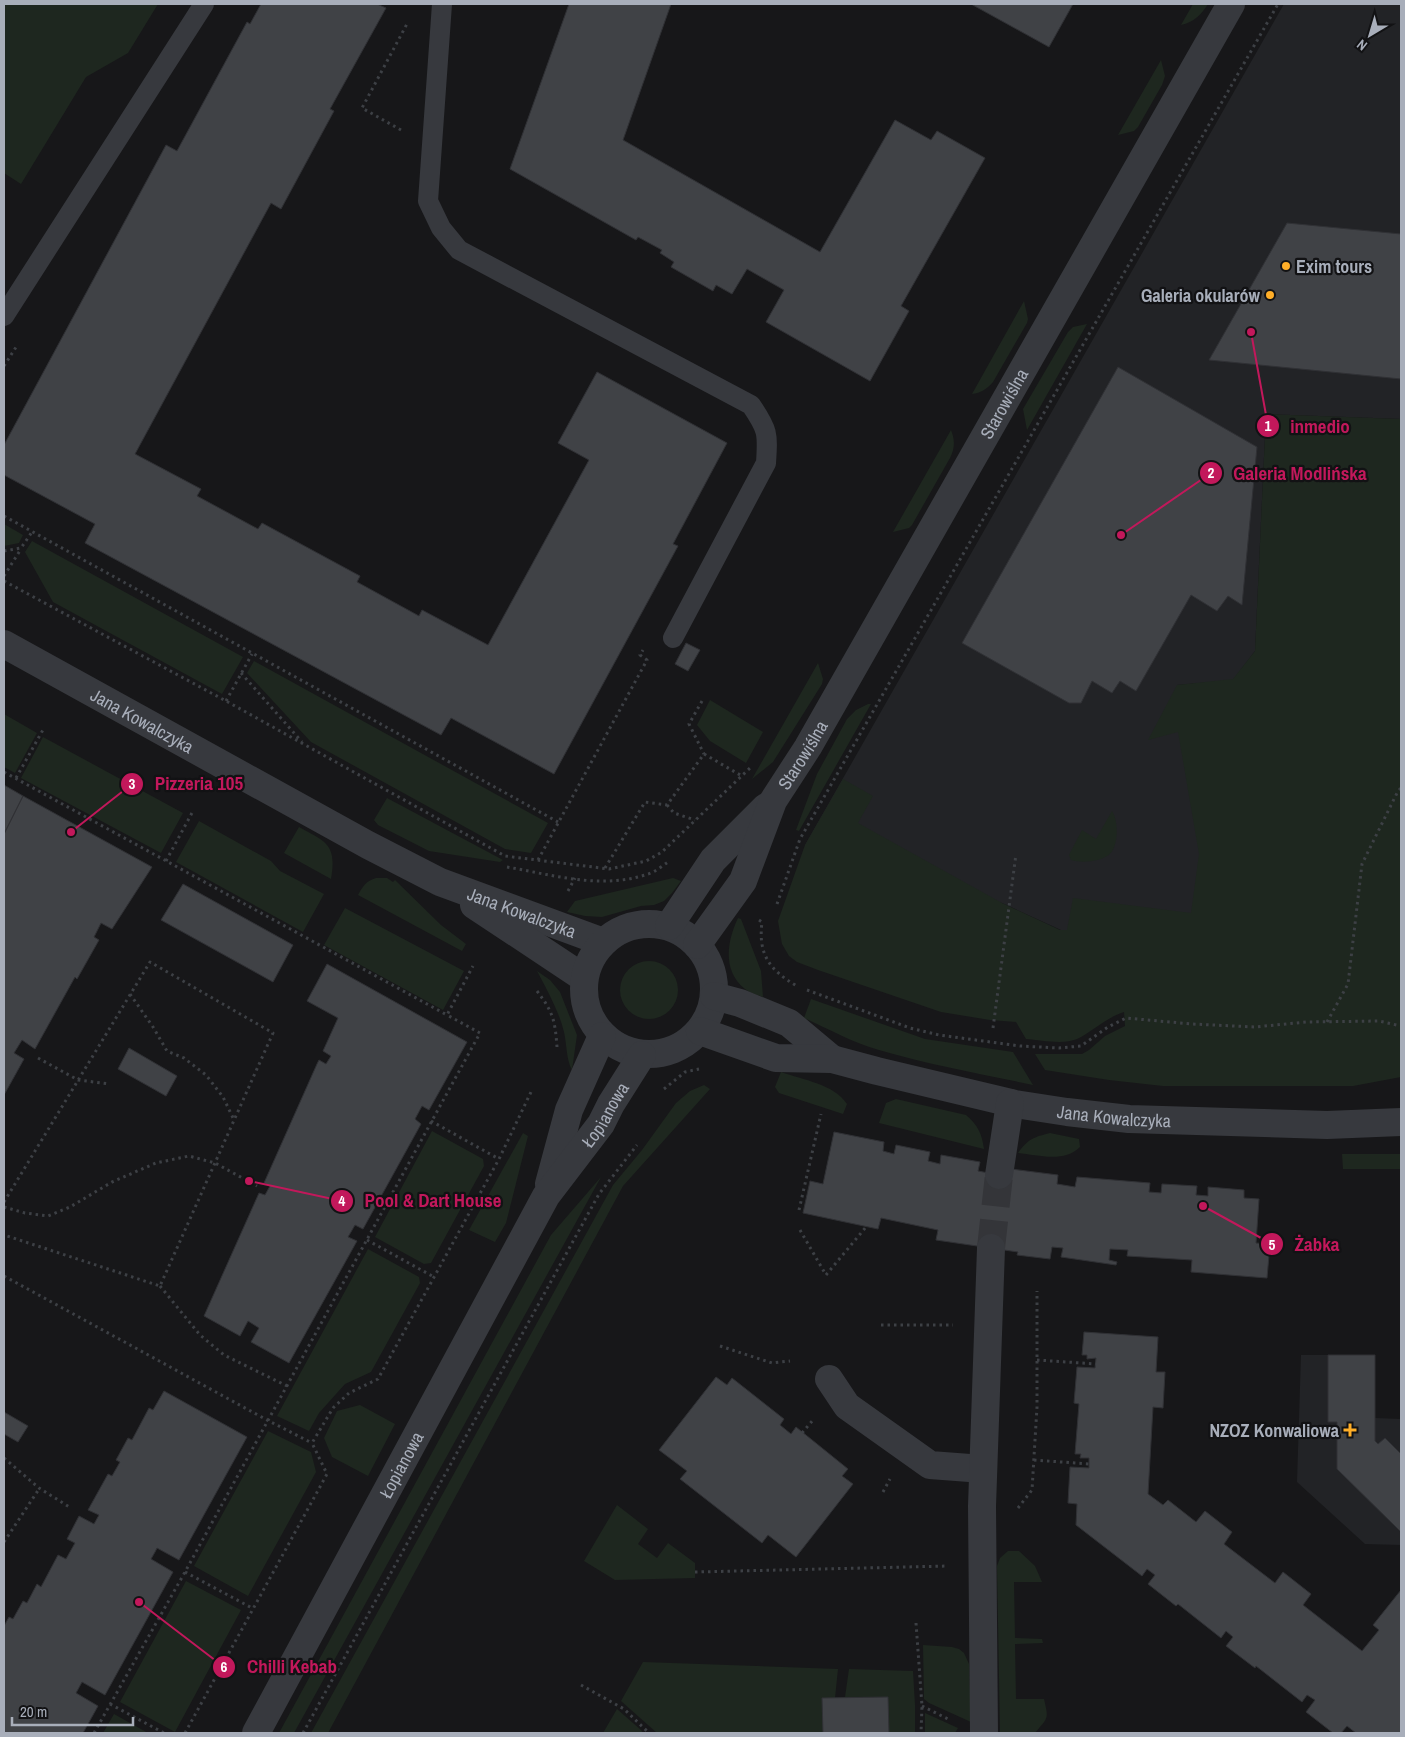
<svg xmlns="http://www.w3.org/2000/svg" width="1405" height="1737" font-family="'Archivo Narrow',sans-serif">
	<rect width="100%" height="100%" fill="#171719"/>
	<path fill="#222326" d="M1284,4H1401V419L1266,414L1255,651L1233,680L1177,685L1224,952L1061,930L1002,903L805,845Z
		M1301,1355H1375V1418L1401,1419V1545L1365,1544L1297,1482Z"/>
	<path fill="#1e271f" d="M4,4H158L128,53L86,77L21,184L4,173Z
		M1193,4H1208C1201,15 1194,22 1181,25Z
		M1161,60L1165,76L1162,85L1138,127L1134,131L1118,135Z
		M1024,301L1028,319L1027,323L993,382C987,389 981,393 972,394Z
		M1087,324L1027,430L1023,409L1068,332L1073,327Z
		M1266,414L1401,419V1077L1353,1086H1163L1109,1080L1045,1070L1035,1054H1082L1089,1050L1105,1036L1125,1026L1124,1012C1105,1018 1094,1031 1077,1039C1063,1045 1041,1040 1026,1039L1016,1022L990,1020L941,1012L818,970L797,962L789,956L782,944L778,921L805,845L843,779L873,796L858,823L1002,903L1060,930H1067L1073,898L1191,913L1199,854L1178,732L1148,740L1177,685L1233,679L1255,651Z
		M951,430C955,440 955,448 950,458L912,525L909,528L893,532Z
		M4,524L23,535L19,543L4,546Z
		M32,541L243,657L222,694L53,602L25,552Z
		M254,661L548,823L531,853L505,849L311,742L247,673Z
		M818,663L823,679L822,684L773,762L752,779Z
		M710,700L763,732L746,763L710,741L697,725Z
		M868,704H871L799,831L796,830L817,774L847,719L856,710Z
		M4,714L37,733L15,773L4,767Z
		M43,737L183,813L161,853L21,778Z
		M387,798L503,860L500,862L429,851L378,825L374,820Z
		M1112,811C1119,821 1119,850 1107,856C1098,862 1081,863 1071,860L1069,855L1082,830L1096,839Z
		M199,821L271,861L280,871L324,894L303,932L176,862Z
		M299,827C326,842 337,844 331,879L284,853Z
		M376,878H387L393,882L395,880L441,925L466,944L462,951L358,895C363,886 366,881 376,878Z
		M673,878L681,881L672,893L664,901L654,905L641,906L602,917L585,916L567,912L575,901Z
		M345,908L464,971L443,1010L324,945Z
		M738,918L741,919L761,971L763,997C758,995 750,993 745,989C722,971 727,941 738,918Z
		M620 990a29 29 0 1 1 58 0a29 29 0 1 1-58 0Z
		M537,971L550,980L560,992L577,1035L572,1070C566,1059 567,1045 564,1032C559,1011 547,990 537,971Z
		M811,999L925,1039L1013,1052L1033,1085C982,1074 929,1065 879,1050C853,1043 829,1029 804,1018Z
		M781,1072C803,1080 834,1084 847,1104L843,1114L779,1093L775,1087Z
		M704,1085L710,1089L623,1186L328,1733H311L613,1185L642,1150L676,1103L690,1091Z
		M896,1099L966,1115C978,1125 982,1134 984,1149L879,1123L886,1103Z
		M432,1131L483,1159L484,1166L431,1263L424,1264L375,1237Z
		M523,1133L528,1136L506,1223L495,1242L469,1230Z
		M1050,1133L1079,1139L1080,1147C1064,1163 1038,1155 1018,1153C1028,1139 1034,1137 1050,1133Z
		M1342,1154H1401V1169H1343Z
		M601,1177L294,1733H279L551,1235Z
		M368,1249L419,1277L420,1283L371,1372L345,1384L319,1413L309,1431L277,1416Z
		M360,1405L395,1424L368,1476L332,1457L324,1438L337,1411Z
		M268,1431L311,1452L316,1472L248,1596L194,1566Z
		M617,1505L648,1529L638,1544L657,1558L668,1543L695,1563V1578L615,1580L584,1561Z
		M1008,1551H1019L1035,1566L1042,1582H1014L1015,1638L1042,1639L1043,1643L1015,1644L1016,1699H1044C1049,1720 1048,1717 1035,1733H1000L997,1566L1000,1558Z
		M186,1581L241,1610L175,1732L120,1702Z
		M923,1645L952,1647L959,1649L964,1653L969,1664L971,1722L929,1703L924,1699Z
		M643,1662L838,1669L835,1698H822L823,1733H657L621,1701Z
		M849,1669L913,1671L915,1705V1733H889L888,1697H845Z
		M617,1709L641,1730L643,1733H603Z
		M925,1713L958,1728L955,1733H925Z
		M114,1714L148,1733H103Z"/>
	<path fill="#404246" stroke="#303135" d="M261,4H377L386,8L330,109L334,111L281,209L271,203L135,454L201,489L197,496L258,529L262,523L360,576L357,582L419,616L422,610L488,645L589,460L558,443L597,372L727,443L673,544L678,546L554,774L451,718L441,735L85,543L95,524L4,475V445L166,145L177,151L247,22L250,24Z
		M569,4H671L623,140L820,252L895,120L931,140L937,131L985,158L901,306L909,311L870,381L766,322L784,290L747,269L732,294L716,285L713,291L671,267L674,262L660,253L662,250L638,237L636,240L510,169Z
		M971,4H1073L1049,47Z
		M1287,223L1401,234V379L1209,360Z
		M1118,367L1257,447L1242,605L1228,596L1217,611L1191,595L1136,691L1120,681L1112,693L1092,681L1081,703H1069L962,643Z
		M686,643L700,650L688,671L675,664Z
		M4,785L23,796L4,834Z
		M23,796L152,867L112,929L101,923L94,937L99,940L77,979L75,977L35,1049L22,1040L14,1053L24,1059L4,1095V834Z
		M183,884L293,945L273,982L161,920Z
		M327,964L467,1042L429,1110L422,1106L415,1119L421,1124L363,1229L355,1225L348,1237L357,1241L289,1363L251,1342L259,1328L248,1321L240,1336L204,1316L259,1193L265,1195L270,1186L264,1183L317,1064L319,1060L326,1064L331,1056L323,1051L338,1018L307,1001Z
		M129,1048L177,1076L166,1096L118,1069Z
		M834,1132L884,1142L883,1151L894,1154L896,1145L930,1152L928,1161L940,1164L941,1155L980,1162L978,1171L999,1175L1011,1169L1058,1175L1057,1184L1075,1187L1077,1177L1150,1183L1149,1192L1161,1193L1162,1184L1197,1186L1196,1195L1208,1196V1187L1244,1190V1198L1259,1199L1256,1243L1270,1244L1267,1278L1191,1272L1192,1260L1127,1256L1128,1250L1110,1249L1109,1260L1117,1262L1116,1265L1061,1257L1063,1248L1052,1247L1050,1259L1017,1255L1018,1252L936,1240L938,1230L881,1218L878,1229L803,1213L810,1181L823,1184Z
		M1084,1332L1158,1337L1156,1372H1165L1163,1408L1153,1407L1148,1494L1163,1505L1168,1500L1196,1522L1205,1511L1232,1532L1224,1544L1275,1583L1283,1572L1311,1594L1303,1605L1362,1651L1379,1630L1373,1625L1401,1590V1733H1356L1347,1726L1341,1733H1333L1306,1712L1315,1700L1307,1695L1302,1702L1256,1666L1255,1668L1226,1646L1233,1637L1226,1631L1221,1638L1178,1604L1176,1606L1148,1584L1155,1575L1147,1569L1142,1576L1076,1525L1077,1504L1068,1503L1070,1467L1089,1468V1458H1080L1081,1454H1075L1079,1404L1074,1403L1077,1367L1095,1368L1096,1358L1087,1359V1355H1082Z
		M1328,1355H1375V1441L1378,1444L1385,1438L1401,1454V1532L1337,1469V1422H1328Z
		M716,1377L727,1385L732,1378L784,1419L780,1425L791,1434L796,1427L848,1469L842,1476L853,1484L796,1557L768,1535L762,1543L680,1479L687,1471L659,1450Z
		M164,1391L247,1437L179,1560L157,1548L155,1552L151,1559L173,1572L105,1695L82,1682L76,1693L98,1706L83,1733H4V1626L9,1617L13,1619L23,1601L27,1603L37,1584L41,1587L58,1555L66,1559L75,1543L67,1539L79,1516L94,1524L99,1515L88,1510L108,1474L112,1476L120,1462L116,1460L128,1438L132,1440L149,1408L153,1410Z
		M4,1412L28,1426L18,1442L4,1434Z
		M888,1697L889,1733H823L822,1698Z"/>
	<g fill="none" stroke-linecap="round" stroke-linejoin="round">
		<path stroke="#343539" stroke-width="28" stroke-dasharray="28 14" stroke-linecap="butt" d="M991,1248L999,1175"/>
		<path stroke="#3d4045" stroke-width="3" stroke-dasharray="2.5 4" stroke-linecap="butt" d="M401,130L362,108L408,22
			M4,366L18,344
			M4,516L558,822
			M4,551L21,548L32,532
			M4,576L21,549
			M4,581L226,701L505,856L609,869L646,861L662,852L750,768
			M241,673L302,742
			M226,701L252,654
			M702,701L689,724L704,754
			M4,772L447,1015L473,966
			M16,778L44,728
			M667,805L674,813L695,820
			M538,860L647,660L640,655L643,650
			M166,861L193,811
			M507,867C553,875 602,890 648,874C655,872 662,866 668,862
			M605,868L645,802L667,805L704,754L742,776
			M568,891L575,878
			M777,904L800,839L1278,4
			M759,920L762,922C758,954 769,970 797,986
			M807,990L910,1028L939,1035L1020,1046L1059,1048L1081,1046L1108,1027L1126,1018L1192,1024L1255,1027L1306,1022L1379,1021L1401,1026
			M537,991C553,1012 555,1020 557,1047
			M130,994L153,1027L167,1051L184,1058L206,1075L223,1097L234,1120
			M1327,1022L1348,984L1362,864L1398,791L1401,788
			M993,1028L1016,854
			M38,1058L78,1080L110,1084
			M664,1089L685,1072L699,1069
			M431,1121L499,1159
			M4,1202L150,962L273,1033L160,1286L4,1235
			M4,1207L25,1213L48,1216L70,1207L112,1182L156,1163L189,1156L215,1163L257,1186
			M799,1210L821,1114
			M800,1230L826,1275L866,1227
			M367,1240L434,1277
			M4,1276L267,1420L312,1443
			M160,1286L200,1335L224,1355L287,1386
			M881,1325H953
			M720,1346L772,1363L790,1361
			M1037,1360L1096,1364
			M802,1433L813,1420
			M4,1458L39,1488L71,1508
			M1034,1460L1089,1464
			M883,1492L890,1479
			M1018,1508L1032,1490L1037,1407V1291
			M4,1542L39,1489
			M185,1572L252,1608
			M695,1572L948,1566
			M916,1623L922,1706L921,1733
			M581,1685L624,1709L649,1733
			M110,1704L164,1733
			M922,1706L950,1720
			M94,1733L185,1572L480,1033L447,1015
			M185,1733L327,1474L312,1443L333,1408L349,1393L378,1379L499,1159L531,1092
			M303,1733L599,1194L637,1145"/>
		<path stroke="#37393e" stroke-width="20" d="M442,4L428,201L441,228L459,250L751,405C768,430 768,433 766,463L673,638
			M4,316L204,4"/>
		<g stroke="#37393e" stroke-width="28">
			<path id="s1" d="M4,644L368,845L440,882L603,942"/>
			<path d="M474,905L584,978"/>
			<circle cx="649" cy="989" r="65"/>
			<path d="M669,926L713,860L766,807"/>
			<path id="s2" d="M697,945L743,881L773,801L808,747L1231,4"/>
			<path d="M714,996L740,1003L789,1023L832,1059"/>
			<path id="s3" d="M700,1031L776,1058L832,1059L877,1071L1015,1104L1067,1112L1129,1119L1327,1125L1401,1122"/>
			<path d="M999,1175L1010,1103"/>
			<path d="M549,1184L569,1110L602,1036"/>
			<path d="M829,1379L847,1406L930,1465L983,1469"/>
			<path id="s4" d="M256,1733L546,1196L601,1124L611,1104L642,1055"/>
			<path d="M984,1733L982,1506L991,1248"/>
		</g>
	</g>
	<g fill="#ffae28" stroke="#121214" stroke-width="2">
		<circle cx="1286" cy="266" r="5"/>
		<circle cx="1270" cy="295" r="5"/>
		<path d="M1347.5 1422.5h5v5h5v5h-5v5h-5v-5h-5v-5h5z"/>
	</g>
	<g text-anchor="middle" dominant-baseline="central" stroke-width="4.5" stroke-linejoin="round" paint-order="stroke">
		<g font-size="18" font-weight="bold" fill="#a8aeba" stroke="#121214" text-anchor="end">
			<text x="1296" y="266" text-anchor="start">Exim tours</text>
			<text x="1260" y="295">Galeria okularów</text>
			<text x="1339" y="1430">NZOZ Konwaliowa</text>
		</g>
		<g font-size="18" fill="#a8aeba" stroke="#121214">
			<text stroke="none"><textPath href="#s2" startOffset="624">Starowiślna</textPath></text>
			<text stroke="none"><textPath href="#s1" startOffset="158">Jana Kowalczyka</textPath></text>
			<text stroke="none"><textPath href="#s2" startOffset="219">Starowiślna</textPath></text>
			<text stroke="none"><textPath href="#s1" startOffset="584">Jana Kowalczyka</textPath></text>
			<text stroke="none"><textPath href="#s4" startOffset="711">Łopianowa</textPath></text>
			<text stroke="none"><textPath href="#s3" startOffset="425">Jana Kowalczyka</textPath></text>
			<text stroke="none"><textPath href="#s4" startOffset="305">Łopianowa</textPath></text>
		</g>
	</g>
	<path fill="none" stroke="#c2185b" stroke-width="2" d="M1251 332L1268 426M1121 535L1211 473M71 832L132 784M249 1181L342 1201M1203 1206L1272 1244M139 1602L224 1667"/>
	<g fill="#c2185b" stroke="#121214" stroke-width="2">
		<circle cx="1251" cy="332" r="5"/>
		<circle cx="1121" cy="535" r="5"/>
		<circle cx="71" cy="832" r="5"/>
		<circle cx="249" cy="1181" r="5"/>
		<circle cx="1203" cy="1206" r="5"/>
		<circle cx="139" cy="1602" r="5"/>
		<circle cx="1268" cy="426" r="12"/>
		<circle cx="1211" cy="473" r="12"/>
		<circle cx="132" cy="784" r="12"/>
		<circle cx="342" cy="1201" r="12"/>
		<circle cx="1272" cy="1244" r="12"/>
		<circle cx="224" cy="1667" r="12"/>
	</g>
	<g font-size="15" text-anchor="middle" font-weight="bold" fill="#fff">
		<text x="1268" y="431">1</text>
		<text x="1211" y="478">2</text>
		<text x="132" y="789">3</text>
		<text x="342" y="1206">4</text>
		<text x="1272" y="1250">5</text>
		<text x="224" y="1672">6</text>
	</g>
	<g font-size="19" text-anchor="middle" font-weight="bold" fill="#c2185b" stroke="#121214" stroke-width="4.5" stroke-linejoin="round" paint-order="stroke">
		<text x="1320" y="433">inmedio</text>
		<text x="1300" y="480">Galeria Modlińska</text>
		<text x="199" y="790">Pizzeria 105</text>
		<text x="433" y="1207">Pool &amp; Dart House</text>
		<text x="1317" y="1251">Żabka</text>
		<text x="292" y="1673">Chilli Kebab</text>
	</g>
	<rect width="1405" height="1737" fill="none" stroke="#a8aeba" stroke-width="10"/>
	<g transform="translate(1370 35) rotate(218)" stroke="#121214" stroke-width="4" paint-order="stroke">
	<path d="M0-4L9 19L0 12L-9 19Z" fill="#a8aeba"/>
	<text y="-8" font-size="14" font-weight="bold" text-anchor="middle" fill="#a8aeba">N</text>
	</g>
	<path d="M12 1717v8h121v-8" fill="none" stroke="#a8aeba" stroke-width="2.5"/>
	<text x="20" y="1717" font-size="15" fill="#a8aeba" stroke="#121214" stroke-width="4" paint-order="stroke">20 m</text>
</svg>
